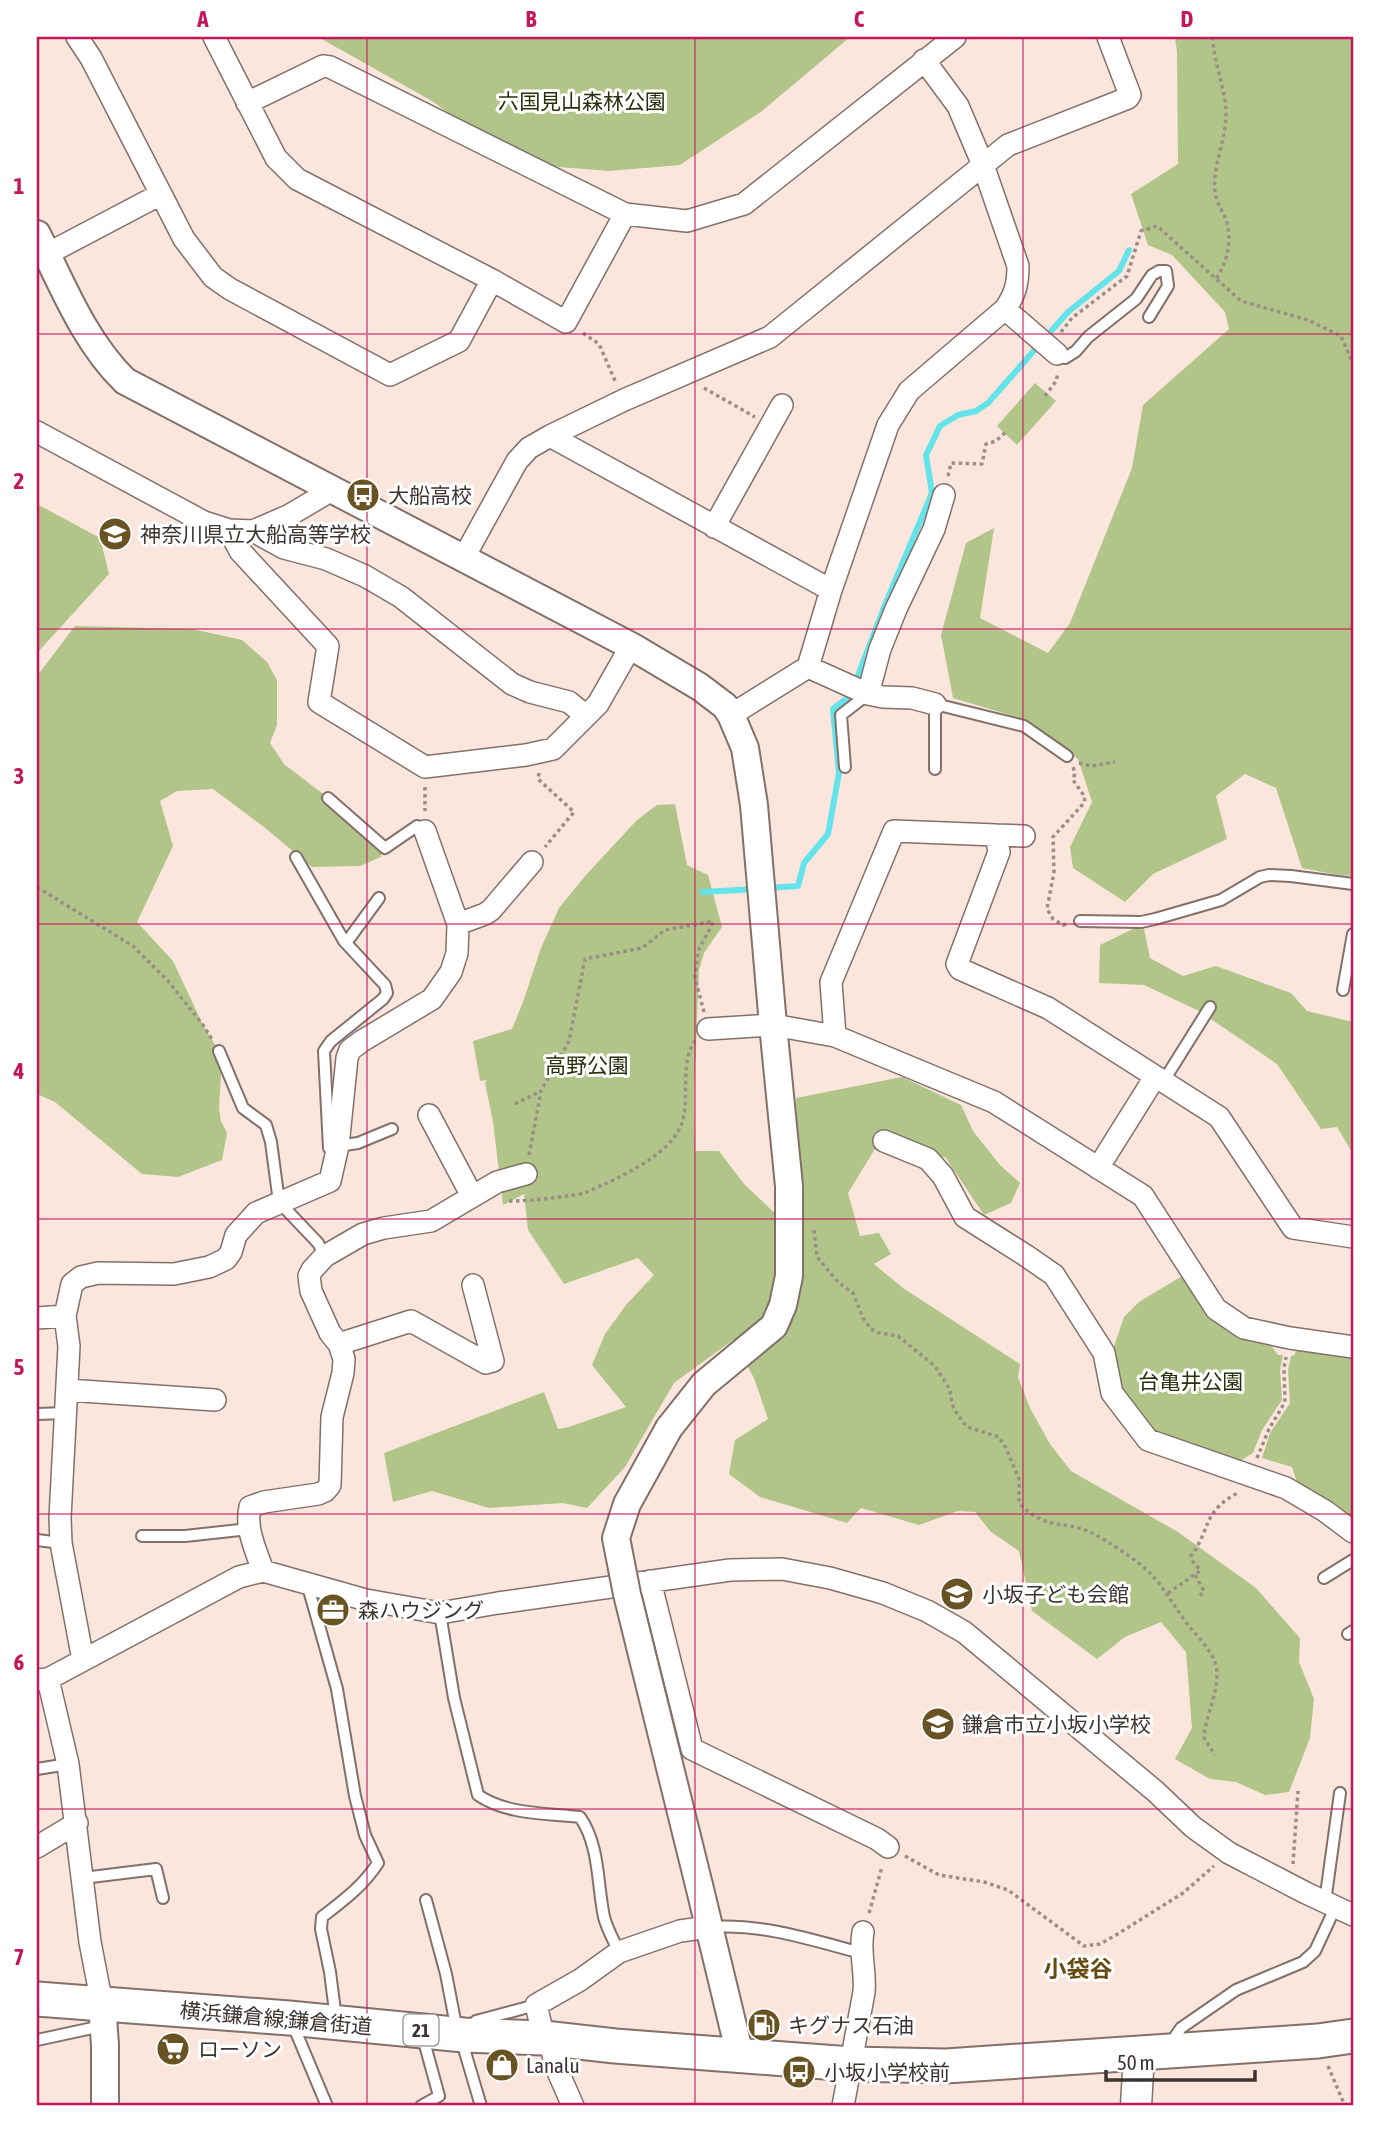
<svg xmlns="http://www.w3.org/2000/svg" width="1390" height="2143" font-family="'Asap Condensed','Noto Sans JP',sans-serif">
	<rect width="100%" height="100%" fill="#fbe6de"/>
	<path fill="#b2c589" d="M318,37H850L762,111L680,165L609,171L546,166L481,137L432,101Z
		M1175,37H1353V876L1338,875L1302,868L1276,788L1245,774L1216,796L1227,839L1153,874L1125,902L1073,868L1070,847L1092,802L1078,759L1023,719L953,698L941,635L966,543L994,528L980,618L1048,653L1070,623L1132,468L1143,405L1229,329L1225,312L1172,255L1148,245L1131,194L1178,164L1177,52Z
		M1035,383L1056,401L1017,445L997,426Z
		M37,504L100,538L109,574L37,653Z
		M75,626L192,629L242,640L267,662L277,680V725L270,743L284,764L382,839L381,857L360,866L312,867L264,827L213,789L177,791L160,801L173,846L137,922L173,961L203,1025L219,1051L221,1076L219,1108L221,1121L227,1133L222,1160L178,1177L142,1174L55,1102L37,1094V676Z
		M675,804L687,865L708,875L722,927L704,953L699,970L694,1095L695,1151H719L744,1184L779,1217L800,1210L796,1098L902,1077L961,1105L973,1131L1000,1165L1020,1183L1011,1203L984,1215L946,1158L884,1134L848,1193L860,1236L879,1233L891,1254L874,1264L903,1288L1020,1364L1018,1377L1030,1408L1050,1444L1071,1471L1178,1532L1256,1588L1300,1638L1299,1662L1314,1699L1310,1738L1289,1792L1265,1795L1236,1782L1210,1779L1175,1759L1192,1728L1186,1652L1161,1622L1125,1637L1097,1659L1032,1611L1019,1551L991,1532L975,1512L958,1511L919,1525L861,1508L847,1523L760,1497L729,1474L735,1440L768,1419L754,1378L733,1340L674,1383L625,1467L587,1508L563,1503L489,1508L432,1491L393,1502L384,1453L544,1392L558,1429L569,1427L626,1407L592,1365L605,1334L626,1305L654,1275L638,1258L564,1284L528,1230L524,1194L503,1205L493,1122L485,1083L487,1080L480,1081L473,1041L512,1029L523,1002L541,948L559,908L586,875L637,820L657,805Z
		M1143,924L1150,958L1183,976L1216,966L1291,993L1307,1011L1353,1022V1154L1337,1127L1321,1129L1277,1064L1199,1011L1144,985L1099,983L1100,945Z
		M1182,1276L1208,1318L1239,1339L1269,1343L1278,1355H1283L1280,1369L1282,1400L1262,1430L1253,1453L1235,1464L1153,1432L1121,1389L1112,1352L1124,1317L1139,1302Z
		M1298,1348L1353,1357V1521L1297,1482L1292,1467L1262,1458L1270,1433L1290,1403L1288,1370L1291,1356L1294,1355Z"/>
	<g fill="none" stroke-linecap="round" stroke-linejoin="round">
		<path stroke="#64e3ea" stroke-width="6" d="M768,888L798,886L804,863L828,834L839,773L833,709L850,696L885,605L932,493L926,455L940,426L958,415L976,411L988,403L1068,312L1119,271L1129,250
			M703,892L754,889"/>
		<defs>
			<path id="service" d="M1057,354L1065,358L1076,351L1088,337L1136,299L1152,275L1159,271H1166L1168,286L1149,317
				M845,767L841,715L868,694
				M935,769V704L1024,726L1067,756
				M328,798L385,848L417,826L420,832L425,831
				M296,857L344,941L385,985L387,993L383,999L331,1041L324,1051L329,1148
				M1080,921L1141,922L1155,919L1221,900L1260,877L1269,875L1291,876L1353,884
				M346,943L379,898
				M1343,990L1353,934
				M219,1051L243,1108L266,1125L271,1142L279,1202L318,1243L325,1256
				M1163,1082L1210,1007
				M338,1146L358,1143L392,1129
				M37,1414L66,1413
				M142,1536H185L249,1529
				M37,1540L61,1543
				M1324,1578L1353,1560
				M307,1583L337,1689L355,1796L365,1835L378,1863C363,1886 344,1900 322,1917L321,1929L330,1972L336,2019
				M440,1613L454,1698L478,1795C507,1815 547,1813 580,1817C600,1846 597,1884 604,1917C607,1929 614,1941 619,1952
				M1348,1634L1353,1631
				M37,1769L68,1764
				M83,1878L156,1869L163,1898
				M426,1900L446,1974L457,2031
				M1325,1902L1340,1793
				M710,1927C761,1923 812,1940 861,1953
				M293,2025L327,2106
				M37,2040L102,2026
				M1170,2044L1181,2028L1236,1990L1303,1962L1315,1951L1336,1906
				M421,2106L439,2096L422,2034
				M481,2106L465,2052L464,2035L476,2021L536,2005"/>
			<path id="minor" d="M77,37L91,58L184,239L213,277L230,289L390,375L459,341L492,280
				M214,37L276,158L297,179L492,280L566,322L625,214
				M247,103L323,66L330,67L625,214L687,221L744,204L955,37
				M47,254L161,194
				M1005,309L1057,354
				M37,432L204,522L229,530L253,531L288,516L332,490
				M550,436L831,590
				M714,527L782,405
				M229,530L240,551L328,646L319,702L425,767L526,755L553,749L598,704L631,646
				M253,531L284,548L326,559L365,576L401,597L512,684L530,692L569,702L586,716
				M463,559L517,461L529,448L550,436L624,400L770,337L1008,145L1128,98L1130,95L1108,37
				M808,667L868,694L883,697L912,698L935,704
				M868,694L880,649L896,609L934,529L944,495
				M731,715L808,667L831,590L888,425L909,391L1005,309C1015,295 1018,284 1018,266L983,165L958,106L924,60
				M996,835L1024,836
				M458,924L485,914L491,910L532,862
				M708,1029L773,1025L835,1036L994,1102L1143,1196L1216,1309L1244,1328L1290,1338L1353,1347
				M835,1036L831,982L894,831L996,835L999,852L957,964L960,969L1048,1008L1219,1117L1293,1228L1353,1237
				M429,1115L472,1196
				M884,1141L928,1159L943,1176L965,1217L1025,1255L1054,1275L1104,1353L1112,1393L1148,1440L1286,1488L1325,1511L1353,1532
				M1098,1168L1155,1077
				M37,1318L65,1316
				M339,1344L411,1321L486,1363L493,1361L473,1285
				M67,1390L215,1400
				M263,1571C256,1550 245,1529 250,1507L264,1502L318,1494L325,1491L330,1485L332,1417L343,1373L344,1359L339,1344L330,1333L311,1291L309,1276L312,1270L325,1256L363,1234L384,1228L431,1221L497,1182L526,1174
				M650,1581L692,1749L877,1839L888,1847
				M83,1660L61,1543L60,1518L69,1346L65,1316L72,1284L81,1277L98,1273L174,1274L209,1267L226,1259L231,1252L236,1235L256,1213L330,1181L338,1146L347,1058L350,1050L362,1041L432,999L451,972L457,953L458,924L425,831
				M48,1679L68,1764L90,1942L102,2004
				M37,1680L48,1679L239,1577L263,1571L366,1600L440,1613L498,1603L730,1570L782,1569L830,1578L883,1593L927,1611L964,1632L1155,1791L1193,1827L1229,1853L1306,1893L1353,1915
				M37,1847L77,1823
				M544,2038L536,2005L580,1980L619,1952L680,1931L709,1927
				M550,2038L555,2065L573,2106
				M843,2106L864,1992C866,1971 859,1952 863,1932"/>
			<path id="tertiary" d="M37,234C62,284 84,341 125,381L631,646L700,687L725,706L731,715L745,748L754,805L773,1025L789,1186V1276L783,1305L774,1326L704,1384L669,1428
				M699,1885L740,2055
				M102,2004L105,2045V2106"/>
			<path id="secondary" d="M1136,2106L1139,2054"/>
			<path id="primary" d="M37,1999L289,2018L464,2035L544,2038L615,2046L851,2064L946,2066L1318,2041L1353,2036"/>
		</defs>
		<use href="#service" stroke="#827069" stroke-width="14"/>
		<use href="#minor" stroke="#827069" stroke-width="24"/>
		<use href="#tertiary" stroke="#827069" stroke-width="30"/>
		<use href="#secondary" stroke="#827069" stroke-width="33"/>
		<use href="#primary" stroke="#827069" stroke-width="37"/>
		<path stroke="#9b8d87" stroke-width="3.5" stroke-dasharray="3.5 3.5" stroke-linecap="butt" d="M1213,37C1213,64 1227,90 1226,117C1225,141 1212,169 1215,192C1216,201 1221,209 1225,217C1233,238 1228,261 1216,279
			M1061,332L1072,318L1127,276L1141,231L1157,226L1241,301L1308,320L1341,336L1353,364
			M583,333L599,344L616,383
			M704,388L755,417
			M1045,396L1057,380V374
			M948,476L951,463L982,464L986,444L996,441L1007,431
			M1079,763L1091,766L1115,762
			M539,773L538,779L574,812L545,847
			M425,787V811
			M37,887L133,946L168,981L203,1025L213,1041
			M1066,924L1063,925L1053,919L1047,909L1054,872L1053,837L1084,803L1085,797L1073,780L1075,773L1073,767
			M704,1012L695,978L698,951L714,921
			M515,1104L541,1091
			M529,1155L541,1091L569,1041L585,959L642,948L665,930L714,921
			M509,1201C531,1201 553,1198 574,1195C585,1194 595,1188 605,1184C632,1171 679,1149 684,1115C688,1094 681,1059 695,1041
			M814,1230L817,1257L838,1282L853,1293L863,1318L871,1329L879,1333L898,1336L935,1366L950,1390L952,1404L957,1414L967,1427L999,1437L1006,1448L1019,1479V1503C1047,1532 1063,1519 1092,1533C1105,1539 1141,1563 1150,1573C1164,1588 1173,1604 1185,1621C1196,1636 1218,1654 1217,1675C1217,1696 1205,1717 1204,1738L1215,1755
			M1257,1458L1269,1429L1285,1402L1284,1368L1286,1357
			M1195,1575L1204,1591L1199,1597
			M1168,1593L1200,1571V1569L1194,1564L1191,1556C1212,1527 1201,1513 1239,1492
			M905,1856L939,1875L984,1882L1008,1890L1084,1946L1100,1944L1116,1935L1183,1893L1214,1866
			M1293,1864L1298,1791
			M869,1913L882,1867
			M1328,2066L1345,2106"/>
		<use href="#service" stroke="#fff" stroke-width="10"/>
		<use href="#minor" stroke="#fff" stroke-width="21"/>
		<use href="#tertiary" stroke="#fff" stroke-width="26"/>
		<use href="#secondary" stroke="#fff" stroke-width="30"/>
		<use href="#primary" stroke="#fff" stroke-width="33"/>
		<defs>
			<path id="tertiary-bridge" d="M669,1428L627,1504L616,1538L627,1594L699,1885"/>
		</defs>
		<use href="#tertiary-bridge" stroke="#827069" stroke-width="30" stroke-linecap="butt"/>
		<use href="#tertiary-bridge" stroke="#fff" stroke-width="26"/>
	</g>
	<path fill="none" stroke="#c2185b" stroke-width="2" stroke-opacity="0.55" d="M367,37V2106M695,37V2106M1023,37V2106M37,334H1353M37,629H1353M37,924H1353M37,1219H1353M37,1514H1353M37,1809H1353"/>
	<defs>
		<symbol id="bus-disc" viewBox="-11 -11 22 22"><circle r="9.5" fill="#6a5323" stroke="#fff"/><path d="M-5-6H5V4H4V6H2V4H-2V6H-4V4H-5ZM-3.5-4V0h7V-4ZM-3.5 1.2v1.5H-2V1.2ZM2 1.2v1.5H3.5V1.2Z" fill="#fff"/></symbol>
		<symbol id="school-disc" viewBox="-11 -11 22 22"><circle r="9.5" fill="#6a5323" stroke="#fff"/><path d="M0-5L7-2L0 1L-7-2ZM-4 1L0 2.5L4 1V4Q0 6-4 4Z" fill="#fff"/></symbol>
		<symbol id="office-disc" viewBox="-11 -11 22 22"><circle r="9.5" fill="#6a5323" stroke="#fff"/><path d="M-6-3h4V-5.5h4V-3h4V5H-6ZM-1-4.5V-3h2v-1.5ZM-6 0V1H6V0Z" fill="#fff"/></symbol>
		<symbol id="fuel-disc" viewBox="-11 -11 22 22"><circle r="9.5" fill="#6a5323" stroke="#fff"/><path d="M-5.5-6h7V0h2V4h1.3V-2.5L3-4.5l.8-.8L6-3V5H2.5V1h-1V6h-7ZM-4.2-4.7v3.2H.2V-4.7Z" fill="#fff"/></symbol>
		<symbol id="supermarket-disc" viewBox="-11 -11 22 22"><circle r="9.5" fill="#6a5323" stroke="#fff"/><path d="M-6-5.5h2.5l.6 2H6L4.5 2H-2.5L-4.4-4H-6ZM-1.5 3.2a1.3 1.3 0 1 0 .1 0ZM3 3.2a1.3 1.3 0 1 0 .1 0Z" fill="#fff"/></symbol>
		<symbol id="shop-disc" viewBox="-11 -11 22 22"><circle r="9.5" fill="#6a5323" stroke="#fff"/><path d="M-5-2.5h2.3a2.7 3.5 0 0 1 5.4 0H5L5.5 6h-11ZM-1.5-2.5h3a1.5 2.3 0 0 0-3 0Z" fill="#fff"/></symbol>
	</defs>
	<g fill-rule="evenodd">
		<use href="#bus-disc" x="344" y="476" width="38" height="38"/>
		<use href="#school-disc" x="96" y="515" width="38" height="38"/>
		<use href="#school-disc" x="938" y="1575" width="38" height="38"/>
		<use href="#office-disc" x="314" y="1591" width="38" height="38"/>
		<use href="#school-disc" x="919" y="1705" width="38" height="38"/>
		<use href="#fuel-disc" x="745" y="2006" width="38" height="38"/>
		<use href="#supermarket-disc" x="154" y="2030" width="38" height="38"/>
		<use href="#shop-disc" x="483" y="2046" width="38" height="38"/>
		<use href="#bus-disc" x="780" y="2053" width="38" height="38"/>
	</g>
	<g text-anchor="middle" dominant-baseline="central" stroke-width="6" stroke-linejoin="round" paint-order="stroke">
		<rect fill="#fff" stroke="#76716f" stroke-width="2" x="403.5" y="2014.5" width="35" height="31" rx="5"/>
		<g font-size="19" font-weight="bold" fill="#3c3431">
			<text x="421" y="2030">21</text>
		</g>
		<g font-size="21" fill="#27310d" stroke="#fff">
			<text x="582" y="101">六国見山森林公園</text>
			<text x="587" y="1065">高野公園</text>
			<text x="1191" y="1381">台亀井公園</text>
		</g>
		<g font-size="21" fill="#3c3431" stroke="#fff" text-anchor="start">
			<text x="388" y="495">大船高校</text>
			<text x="140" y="534">神奈川県立大船高等学校</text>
			<text x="982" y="1594">小坂子ども会館</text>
			<text x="358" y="1610">森ハウジング</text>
			<text x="962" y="1724">鎌倉市立小坂小学校</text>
			<text x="788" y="2025">キグナス石油</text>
			<text x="198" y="2049">ローソン</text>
			<text x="526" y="2065">Lanalu</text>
			<text x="824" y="2072">小坂小学校前</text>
		</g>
		<g font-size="21" fill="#3c3431" stroke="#fff">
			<text transform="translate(276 2018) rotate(5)">横浜鎌倉線;鎌倉街道</text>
		</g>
		<g font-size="23" font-weight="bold" fill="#664c12" stroke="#fff">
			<text x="1078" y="1969">小袋谷</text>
		</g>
	</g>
	<rect width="1390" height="2143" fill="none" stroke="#ffffff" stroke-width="77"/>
	<path d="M1106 2070v10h149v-10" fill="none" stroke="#3c3431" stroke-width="3.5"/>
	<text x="1117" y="2070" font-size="21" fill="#3c3431" stroke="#ffffff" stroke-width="5" paint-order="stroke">50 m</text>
	<rect x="38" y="38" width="1314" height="2066" fill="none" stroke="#c2185b" stroke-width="2.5"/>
	<g font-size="23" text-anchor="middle" font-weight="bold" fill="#c2185b">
		<text x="203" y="27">A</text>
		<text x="531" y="27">B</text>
		<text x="859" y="27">C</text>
		<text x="1187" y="27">D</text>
		<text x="19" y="194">1</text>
		<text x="19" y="489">2</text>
		<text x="19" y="784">3</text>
		<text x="19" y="1079">4</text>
		<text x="19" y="1375">5</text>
		<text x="19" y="1670">6</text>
		<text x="19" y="1965">7</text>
	</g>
</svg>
